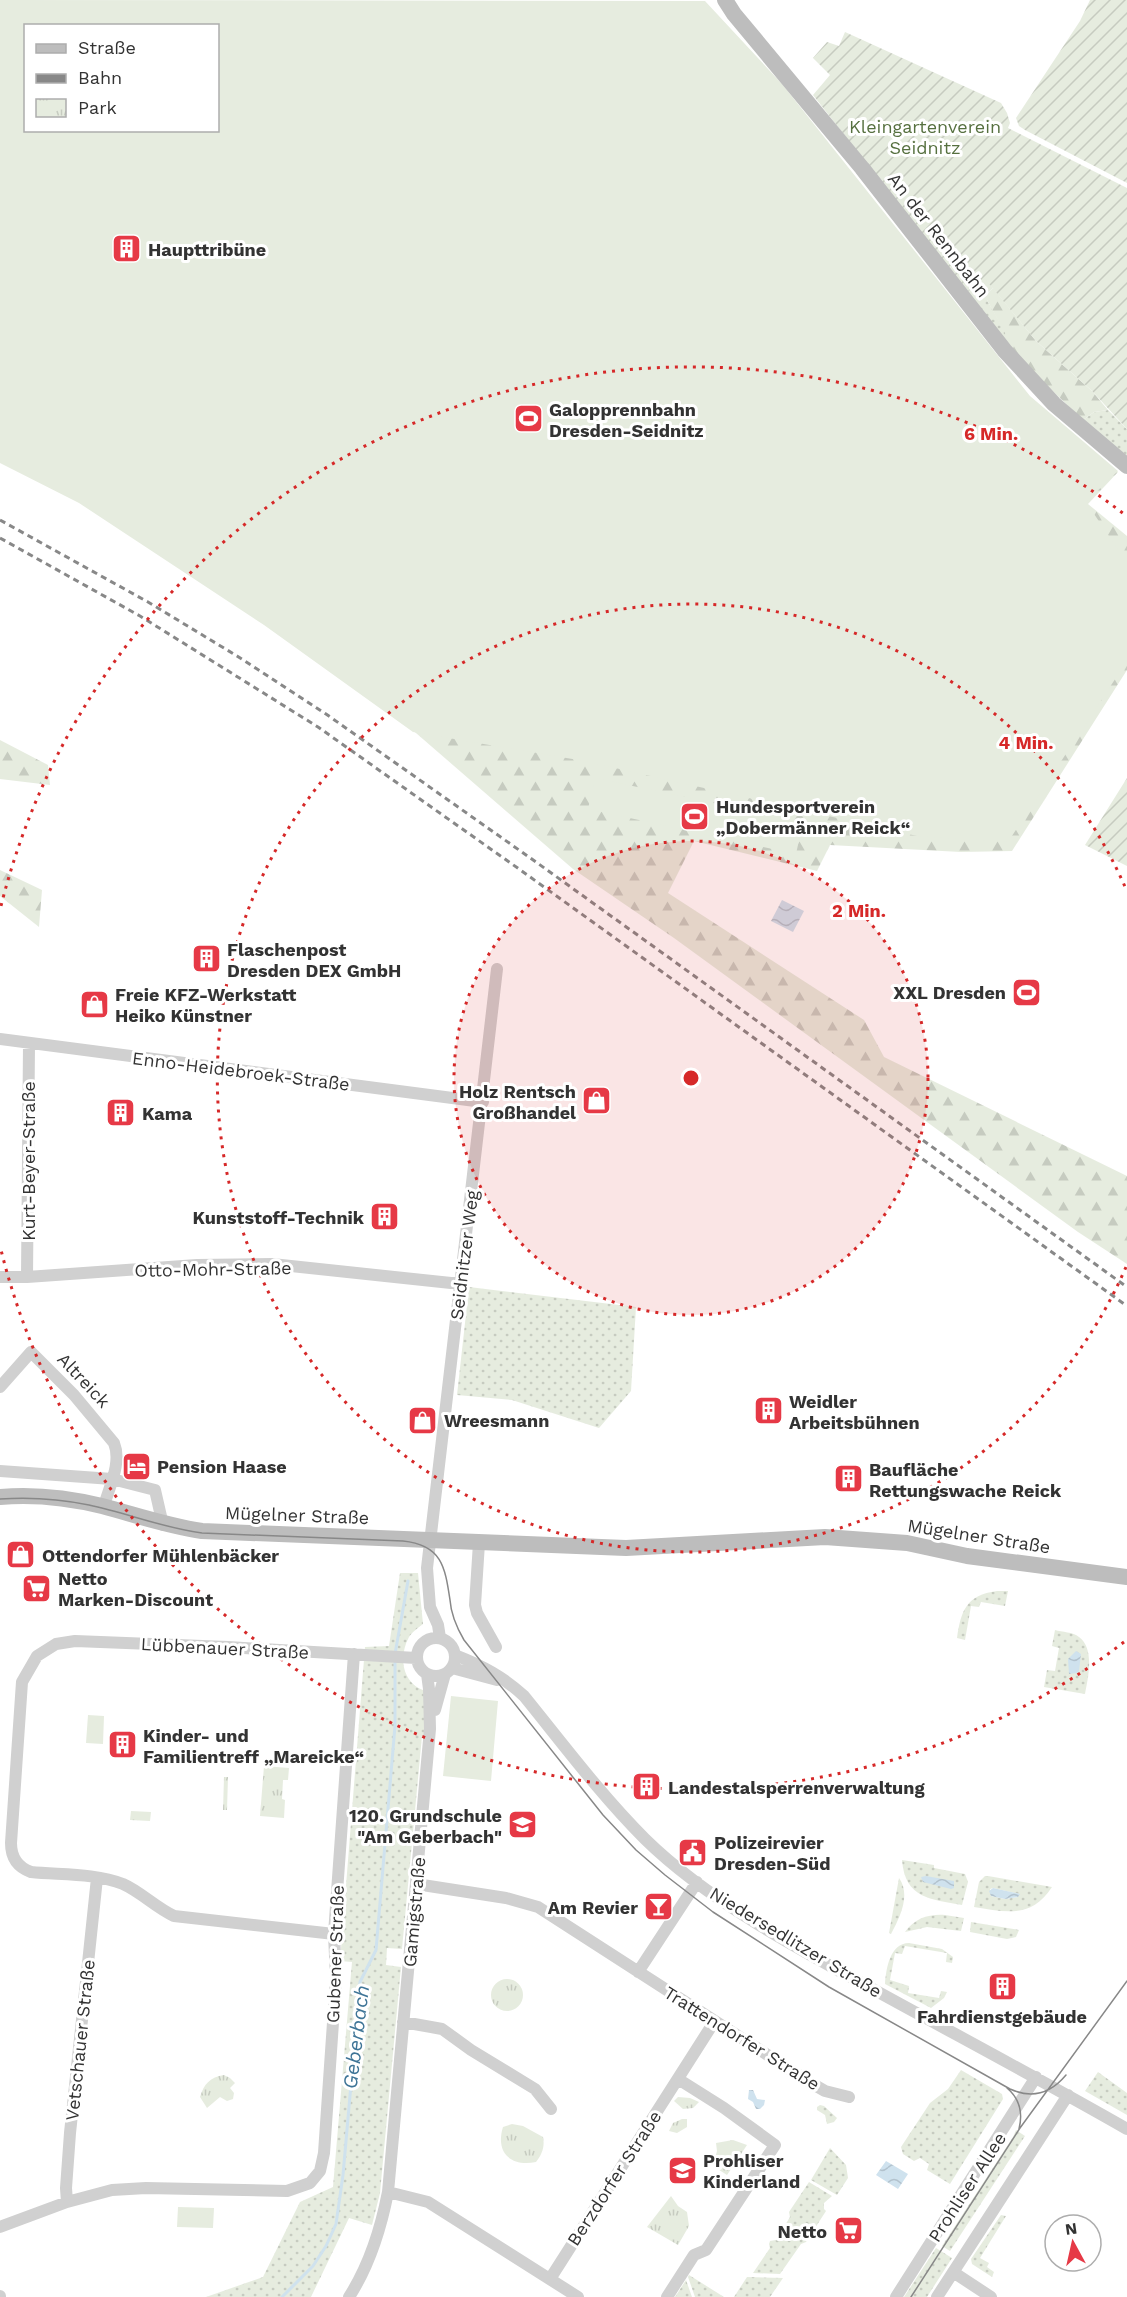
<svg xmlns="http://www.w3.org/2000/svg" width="1127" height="2297" font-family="'Work Sans',sans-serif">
	<defs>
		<pattern id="grass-dots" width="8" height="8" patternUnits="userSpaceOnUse" patternTransform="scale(1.5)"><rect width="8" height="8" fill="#e6ecdf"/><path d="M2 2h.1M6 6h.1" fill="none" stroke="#c6cbc0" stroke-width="1.8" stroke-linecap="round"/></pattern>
		<pattern id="forest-firs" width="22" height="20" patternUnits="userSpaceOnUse" patternTransform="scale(1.5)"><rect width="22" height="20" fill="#e6ecdf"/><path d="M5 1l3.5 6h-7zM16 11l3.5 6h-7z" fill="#c6cbc0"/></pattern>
		<pattern id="park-tufts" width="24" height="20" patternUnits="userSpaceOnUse" patternTransform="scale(1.5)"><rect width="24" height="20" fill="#e6ecdf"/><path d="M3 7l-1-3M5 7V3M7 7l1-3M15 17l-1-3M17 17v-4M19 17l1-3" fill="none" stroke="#c6cbc0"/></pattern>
		<pattern id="garden-furrows" width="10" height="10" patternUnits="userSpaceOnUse" patternTransform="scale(1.5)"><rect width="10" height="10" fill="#e6ecdf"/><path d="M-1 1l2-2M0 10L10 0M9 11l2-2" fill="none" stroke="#c6cbc0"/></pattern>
		<pattern id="water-waves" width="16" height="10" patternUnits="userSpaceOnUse" patternTransform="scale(1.5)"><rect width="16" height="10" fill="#cfe2ee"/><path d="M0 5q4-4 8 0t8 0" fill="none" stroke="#b2c2cd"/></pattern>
	</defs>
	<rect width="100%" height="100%" fill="#fff"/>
	<path fill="url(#grass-dots)" fill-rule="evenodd" d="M986,279L993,288L987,294V300L1006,333V341L967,292Z
		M1108,410L1127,429V456L1083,420L1094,412Z
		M469,1287L636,1307L631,1391L599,1428L512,1400L457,1395Z
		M400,1573H418L423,1624C418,1628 412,1632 409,1637C398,1657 402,1684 426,1691V1736H422L402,1949L387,1948L386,1965L401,1967L380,2193L372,2225L349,2218L311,2297H206L263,2277L300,2202L333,2187L352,1962L340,1961L365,1647L389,1646Z
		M997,1591H1008L1005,1606L981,1602L979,1607L971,1606L965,1640L957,1638C961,1611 966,1595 997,1591Z
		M1055,1630C1062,1632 1073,1632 1079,1637C1095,1649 1088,1678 1085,1694L1044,1687L1047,1670L1055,1671L1059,1648L1052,1646Z
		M902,1860L934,1865V1868L965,1874L968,1882L962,1905C931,1899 905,1899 902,1860Z
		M985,1876H988L1052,1887C1031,1919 1006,1912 974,1907L979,1882ZM993,1888L1019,1894L1018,1897L1005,1899L991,1896L990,1889Z
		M899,1878C911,1895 900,1917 891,1934L889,1933Z
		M945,1915L964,1918L961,1931L927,1927L905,1932C915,1918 929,1914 945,1915Z
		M971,1922L1019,1930L1016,1937L1007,1939L970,1932Z
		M909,1943L942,1949L953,1957L952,1963L946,1962L947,1953L905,1946L902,1954L895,1953L890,1980L909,1986L908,1993L939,1998L941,1991L947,1992L944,1998L931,2008L885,1984C886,1969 890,1943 909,1943Z
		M961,2070L1002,2094L1003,2099L950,2184L927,2170L929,2164L920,2158L914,2161L903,2154L901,2147L930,2103L948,2089Z
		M1098,2072L1127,2093V2115L1085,2091Z
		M820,2105L824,2106L837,2118L834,2122L827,2124L825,2115L817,2110V2107Z
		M1016,2130L1025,2136L950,2251L942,2246L1013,2137Z
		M830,2148L846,2165L848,2178L837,2195L811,2180Z
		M809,2182L832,2196L824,2203V2209L826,2211L806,2242L801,2244L780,2274L753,2273L770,2248L769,2244L770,2241L776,2240L790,2217L789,2212Z
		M1001,2215L1006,2216L980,2258L989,2263L987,2267L994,2272L992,2277L972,2264L971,2259Z
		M936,2248L952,2258L927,2297H904Z
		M689,2275L724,2297H695L688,2277Z
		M747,2277L783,2278L770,2297H734Z
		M686,2280L692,2297H675Z"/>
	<path fill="url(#forest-firs)" d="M993,288L1036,341L1092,391L1108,410L1094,412L1083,420L1040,379L1006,341L1005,333L987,300V294Z
		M1029,396L1118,472L1088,504L1127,536V670L1012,851L961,852L830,845L817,871L694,841L668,893L864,1020L884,1057L1127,1176V1264L1078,1232L674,938L573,869L379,701Z
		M0,740L48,765L50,785L0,779Z
		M0,870L42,890L39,927L0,896Z"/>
	<path fill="url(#park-tufts)" d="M264,1766L289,1768L288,1780H283L282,1799L285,1800L284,1818L260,1816Z
		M224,1777H228L227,1810H223Z
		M131,1811L151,1812L150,1821L130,1820Z
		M491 1995a16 16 0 1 1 32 0a16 16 0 1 1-32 0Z
		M224,2075L230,2078L235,2083L230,2088L234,2093L233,2099L227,2101L220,2097L207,2108L200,2097C204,2084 210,2077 224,2075Z
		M678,2097L690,2098L699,2102L693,2108L683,2109L674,2101Z
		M682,2119H687V2127L677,2133L669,2131L673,2123Z
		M512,2124L523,2126L543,2137C545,2147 542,2154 536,2162C511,2167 495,2153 503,2127Z
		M733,2140L747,2145L727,2175L713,2166L717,2151L716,2143Z
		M671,2196L678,2206L687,2212L689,2226L678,2245L647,2227Z"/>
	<path fill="url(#garden-furrows)" d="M1090,0H1127V183L1025,130L1019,126L1016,118L1080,21Z
		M845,32L1001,103L1007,113L1010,123L1008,128L1127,188V429L1092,391L1036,341L986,280L967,292L813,95L830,75L813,58L827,42L839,46Z
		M1127,778V866L1085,845Z"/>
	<path fill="#e6ecdf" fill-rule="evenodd" d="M0,0L705,1L782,84L1030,396L1118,471L1086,502L1127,563V661L1008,842L917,836L584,761L413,732L264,625L79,503L0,463ZM26,26H218V130H26Z
		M595,778L803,822L796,854L588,809Z
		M451,1696L498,1701L491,1781L443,1776Z
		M88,1715L104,1716L103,1744L86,1743Z
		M178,2207L214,2208L213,2228L177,2227Z"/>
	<path fill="url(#water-waves)" d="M782,900L804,911L793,932L771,921Z
		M1076,1651L1081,1654L1079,1671L1077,1673L1069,1674L1068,1659Z
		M926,1876L954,1881V1888L951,1889L923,1882L921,1877Z
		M993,1888L1020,1894L1018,1897L1005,1899L991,1896L989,1891Z
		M749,2090H753L757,2099L765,2100L764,2105L760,2109H756L753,2102L748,2099Z
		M886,2161L908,2174L898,2189L876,2175Z"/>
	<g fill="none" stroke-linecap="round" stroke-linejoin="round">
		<path stroke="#cfe2ee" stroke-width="3" d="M395,1654L408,1581
			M282,2297L313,2266L326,2246L336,2224L343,2175L360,1982L376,1950L395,1726V1661"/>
		<path stroke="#d0d0d0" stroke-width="12" d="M0,1039L483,1102
			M0,1277H27L197,1265L272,1264L451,1283L461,1282
			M27,1277L29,1044
			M0,1387L31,1352L74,1395L114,1443C122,1463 109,1487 104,1506
			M0,1471L112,1479L155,1490L163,1525
			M479,1543L475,1605L477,1613L496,1647
			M417 1657a19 19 0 1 1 38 0a19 19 0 1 1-38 0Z
			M440,1638L438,1625L430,1607L427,1568L497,969
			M455,1655C483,1666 502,1676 524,1696C563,1744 601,1795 645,1839C708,1901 802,1951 880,1993C962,2038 1045,2082 1127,2129
			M452,1668L497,1680
			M435,1710L445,1674
			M416,1884L506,1898L538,1907L811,2083L825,2091L849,2097
			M334,1934L174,1916C155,1907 141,1892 123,1884C95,1873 60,1875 31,1872C17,1867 11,1857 11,1843L22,1682L37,1656L56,1644L75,1641L228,1647L416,1658
			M638,1972L697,1882
			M403,2022L442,2029L471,2050L535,2089L551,2109
			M388,2192L428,2202L578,2297
			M67,2202L66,2188L70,2133L97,1878
			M0,2227L67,2202L112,2190L146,2188L287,2191L310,2183L320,2171L324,2153L336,1979L334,1934L354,1654
			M953,2272L991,2297
			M550,2279L714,2022
			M0,2296V2297
			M349,2297C369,2266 381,2228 388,2192L430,1729L429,1689L427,1674
			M667,2297L694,2255L706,2250L775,2145L724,2108L678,2079
			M896,2297L1036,2077
			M937,2297L1068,2095"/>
		<path stroke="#bdbdbd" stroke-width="16" d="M725,0L734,14L862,168L1005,351L1054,404L1127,466
			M0,1497C34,1494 69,1498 102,1506C136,1515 167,1526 202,1531L626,1548L825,1537L907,1543L967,1556L1127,1577"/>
		<path stroke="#888" stroke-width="1.5" d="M0,1499C29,1497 60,1499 89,1505C127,1513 163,1528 202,1533L403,1541C442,1545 445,1567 450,1600C451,1615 457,1628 464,1640L603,1815L636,1850L665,1875L713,1912L829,1987L1010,2089C1032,2099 1051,2093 1066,2075
			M1007,2088C1020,2099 1023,2113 1019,2129
			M911,2297L1020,2128L1127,1981"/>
		<path stroke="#888" stroke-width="3" stroke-dasharray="6 4.5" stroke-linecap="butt" d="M0,520L148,602L237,656L326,714L529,857L1127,1287
			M0,538L140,616L318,727L519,869L1127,1306"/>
	</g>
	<circle cx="691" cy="1078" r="237" fill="#d62828" fill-opacity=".12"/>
	<g fill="none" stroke="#d62828" stroke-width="3" stroke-dasharray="3 6">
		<circle cx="691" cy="1078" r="237"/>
		<path d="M1126 1267A474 474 0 1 1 1126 889"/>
		<path d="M1124 1642A711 711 0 0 1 1 1250M1 906A711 711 0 0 1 1124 514"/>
	</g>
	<defs>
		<symbol id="building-square" viewBox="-11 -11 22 22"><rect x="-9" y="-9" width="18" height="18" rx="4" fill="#e63946" stroke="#fff"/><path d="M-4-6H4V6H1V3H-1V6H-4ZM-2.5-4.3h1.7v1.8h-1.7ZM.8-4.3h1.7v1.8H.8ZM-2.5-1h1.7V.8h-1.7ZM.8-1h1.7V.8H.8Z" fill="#fff"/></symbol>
		<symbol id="stadium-square" viewBox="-11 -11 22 22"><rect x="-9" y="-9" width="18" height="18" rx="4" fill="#e63946" stroke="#fff"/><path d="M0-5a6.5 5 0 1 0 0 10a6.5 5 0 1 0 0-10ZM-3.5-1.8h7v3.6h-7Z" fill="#fff"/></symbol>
		<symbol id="shop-square" viewBox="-11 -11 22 22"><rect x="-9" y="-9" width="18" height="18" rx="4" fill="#e63946" stroke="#fff"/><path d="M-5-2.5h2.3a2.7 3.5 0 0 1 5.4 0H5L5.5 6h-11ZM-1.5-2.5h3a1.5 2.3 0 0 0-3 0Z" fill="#fff"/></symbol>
		<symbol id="hotel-square" viewBox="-11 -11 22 22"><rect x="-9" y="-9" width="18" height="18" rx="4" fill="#e63946" stroke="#fff"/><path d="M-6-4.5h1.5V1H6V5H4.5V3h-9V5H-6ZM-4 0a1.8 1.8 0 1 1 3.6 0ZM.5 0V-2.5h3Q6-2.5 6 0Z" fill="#fff"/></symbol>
		<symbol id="supermarket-square" viewBox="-11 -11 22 22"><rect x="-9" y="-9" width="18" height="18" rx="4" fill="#e63946" stroke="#fff"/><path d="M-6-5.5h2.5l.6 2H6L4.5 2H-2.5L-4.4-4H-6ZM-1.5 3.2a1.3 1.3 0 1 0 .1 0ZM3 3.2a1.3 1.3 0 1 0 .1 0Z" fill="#fff"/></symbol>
		<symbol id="school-square" viewBox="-11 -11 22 22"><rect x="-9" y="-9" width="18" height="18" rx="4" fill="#e63946" stroke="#fff"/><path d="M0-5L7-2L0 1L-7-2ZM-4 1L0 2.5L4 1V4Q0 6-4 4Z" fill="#fff"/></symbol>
		<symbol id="civic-square" viewBox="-11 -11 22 22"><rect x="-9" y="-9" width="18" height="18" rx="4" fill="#e63946" stroke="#fff"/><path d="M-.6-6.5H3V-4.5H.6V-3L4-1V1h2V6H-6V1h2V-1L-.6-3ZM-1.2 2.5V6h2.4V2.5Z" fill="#fff"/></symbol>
		<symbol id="bar-square" viewBox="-11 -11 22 22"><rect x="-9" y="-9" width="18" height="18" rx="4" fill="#e63946" stroke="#fff"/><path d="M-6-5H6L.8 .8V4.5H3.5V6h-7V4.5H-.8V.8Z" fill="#fff"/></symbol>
	</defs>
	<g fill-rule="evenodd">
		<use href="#building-square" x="110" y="232" width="33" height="33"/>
		<use href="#stadium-square" x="512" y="402" width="33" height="33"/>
		<use href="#stadium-square" x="678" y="800" width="33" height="33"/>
		<use href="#building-square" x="190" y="942" width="33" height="33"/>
		<use href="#stadium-square" x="1010" y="976" width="33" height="33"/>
		<use href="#shop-square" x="78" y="988" width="33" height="33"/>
		<use href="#shop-square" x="580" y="1084" width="33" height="33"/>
		<use href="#building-square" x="104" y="1096" width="33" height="33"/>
		<use href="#building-square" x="368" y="1200" width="33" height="33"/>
		<use href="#building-square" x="752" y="1394" width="33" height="33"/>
		<use href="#shop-square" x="406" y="1404" width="33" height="33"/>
		<use href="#hotel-square" x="120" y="1450" width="33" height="33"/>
		<use href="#building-square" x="832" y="1462" width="33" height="33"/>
		<use href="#shop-square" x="4" y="1538" width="33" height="33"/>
		<use href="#supermarket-square" x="20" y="1572" width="33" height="33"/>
		<use href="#building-square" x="106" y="1728" width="33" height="33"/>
		<use href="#building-square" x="630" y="1770" width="33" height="33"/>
		<use href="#school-square" x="506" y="1808" width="33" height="33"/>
		<use href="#civic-square" x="676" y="1836" width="33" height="33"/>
		<use href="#bar-square" x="642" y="1890" width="33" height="33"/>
		<use href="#building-square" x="986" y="1970" width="33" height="33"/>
		<use href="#school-square" x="666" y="2154" width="33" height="33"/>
		<use href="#supermarket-square" x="832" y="2214" width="33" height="33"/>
	</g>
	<g text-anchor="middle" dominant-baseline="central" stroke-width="6" stroke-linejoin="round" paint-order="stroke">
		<g font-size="18" fill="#56703f" stroke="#fff">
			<text x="925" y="126">Kleingartenverein<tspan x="925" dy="21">Seidnitz</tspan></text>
		</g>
		<g font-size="18" fill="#333" stroke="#fff">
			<text transform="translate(939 235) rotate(52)">An der Rennbahn</text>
			<text transform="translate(241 1071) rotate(7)">Enno-Heidebroek-Straße</text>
			<text transform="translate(28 1161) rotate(-90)">Kurt-Beyer-Straße</text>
			<text transform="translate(464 1255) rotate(-83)">Seidnitzer Weg</text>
			<text transform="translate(213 1269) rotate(-1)">Otto-Mohr-Straße</text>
			<text transform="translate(84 1380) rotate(47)">Altreick</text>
			<text transform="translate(297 1515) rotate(2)">Mügelner Straße</text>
			<text transform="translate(979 1536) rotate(9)">Mügelner Straße</text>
			<text transform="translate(225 1648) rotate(3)">Lübbenauer Straße</text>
			<text transform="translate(414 1912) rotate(-85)">Gamigstraße</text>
			<text transform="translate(796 1942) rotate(31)">Niedersedlitzer Straße</text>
			<text transform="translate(335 1954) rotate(-88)">Gubener Straße</text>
			<text transform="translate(742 2038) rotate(32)">Trattendorfer Straße</text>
			<text transform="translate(80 2040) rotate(-84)">Vetschauer Straße</text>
			<text transform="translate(614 2178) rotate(-57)">Berzdorfer Straße</text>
			<text transform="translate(967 2187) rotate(-57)">Prohliser Allee</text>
		</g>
		<g font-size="18" font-weight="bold" fill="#333" stroke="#fff" text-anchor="start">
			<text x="148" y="249">Haupttribüne</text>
			<text x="549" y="409">Galopprennbahn<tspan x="549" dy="21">Dresden-Seidnitz</tspan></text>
			<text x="716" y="806">Hundesportverein<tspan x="716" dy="21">„Dobermänner Reick“</tspan></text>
			<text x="227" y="949">Flaschenpost<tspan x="227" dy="21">Dresden DEX GmbH</tspan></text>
			<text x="1006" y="992" text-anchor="end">XXL Dresden</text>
			<text x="115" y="994">Freie KFZ-Werkstatt<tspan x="115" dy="21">Heiko Künstner</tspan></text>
			<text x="576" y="1091" text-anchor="end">Holz Rentsch<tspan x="576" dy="21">Großhandel</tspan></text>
			<text x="142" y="1113">Kama</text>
			<text x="364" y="1217" text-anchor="end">Kunststoff-Technik</text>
			<text x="789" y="1401">Weidler<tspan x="789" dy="21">Arbeitsbühnen</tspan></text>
			<text x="444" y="1420">Wreesmann</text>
			<text x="157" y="1466">Pension Haase</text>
			<text x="869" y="1469">Baufläche<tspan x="869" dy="21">Rettungswache Reick</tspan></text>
			<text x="42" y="1555">Ottendorfer Mühlenbäcker</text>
			<text x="58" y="1578">Netto<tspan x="58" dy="21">Marken-Discount</tspan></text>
			<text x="143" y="1735">Kinder- und<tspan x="143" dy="21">Familientreff „Mareicke“</tspan></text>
			<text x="668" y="1787">Landestalsperrenverwaltung</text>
			<text x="502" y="1815" text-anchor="end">120. Grundschule<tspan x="502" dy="21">"Am Geberbach"</tspan></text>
			<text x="714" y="1842">Polizeirevier<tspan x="714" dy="21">Dresden-Süd</tspan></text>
			<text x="638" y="1907" text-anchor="end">Am Revier</text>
			<text x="1002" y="2016" text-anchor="middle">Fahrdienstgebäude</text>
			<text x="703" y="2160">Prohliser<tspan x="703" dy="21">Kinderland</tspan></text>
			<text x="827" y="2231" text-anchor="end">Netto</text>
		</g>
		<g font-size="20" font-style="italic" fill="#3f7597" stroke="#fff">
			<text transform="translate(356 2037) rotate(-83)">Geberbach</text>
		</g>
	</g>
	<circle cx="691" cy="1078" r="9" fill="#d62828" stroke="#fff" stroke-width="3"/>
	<g font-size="18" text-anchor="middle" font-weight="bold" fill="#d62828" stroke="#fff" stroke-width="6" stroke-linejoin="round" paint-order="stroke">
		<text x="991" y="440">6 Min.</text>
		<text x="1026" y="749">4 Min.</text>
		<text x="859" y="917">2 Min.</text>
	</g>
	<rect x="24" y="24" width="195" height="108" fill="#ffffff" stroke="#adadad" stroke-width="1.5"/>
	<rect x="36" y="44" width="30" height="9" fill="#bdbdbd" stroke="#adadad" stroke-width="1.5"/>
	<text x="78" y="54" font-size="18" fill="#333333">Straße</text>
	<rect x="36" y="74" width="30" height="9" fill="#888888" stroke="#adadad" stroke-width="1.5"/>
	<text x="78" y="84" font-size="18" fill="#333333">Bahn</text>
	<rect x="36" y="99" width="30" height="18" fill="url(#park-tufts)" stroke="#adadad" stroke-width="1.5"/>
	<text x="78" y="114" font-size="18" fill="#333333">Park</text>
	<g transform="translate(1073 2243) rotate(352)"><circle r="28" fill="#ffffff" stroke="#adadad" stroke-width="1.5"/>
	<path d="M0-4.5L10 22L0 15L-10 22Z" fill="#e63946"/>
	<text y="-9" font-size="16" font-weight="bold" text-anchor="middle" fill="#333333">N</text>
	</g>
</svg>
